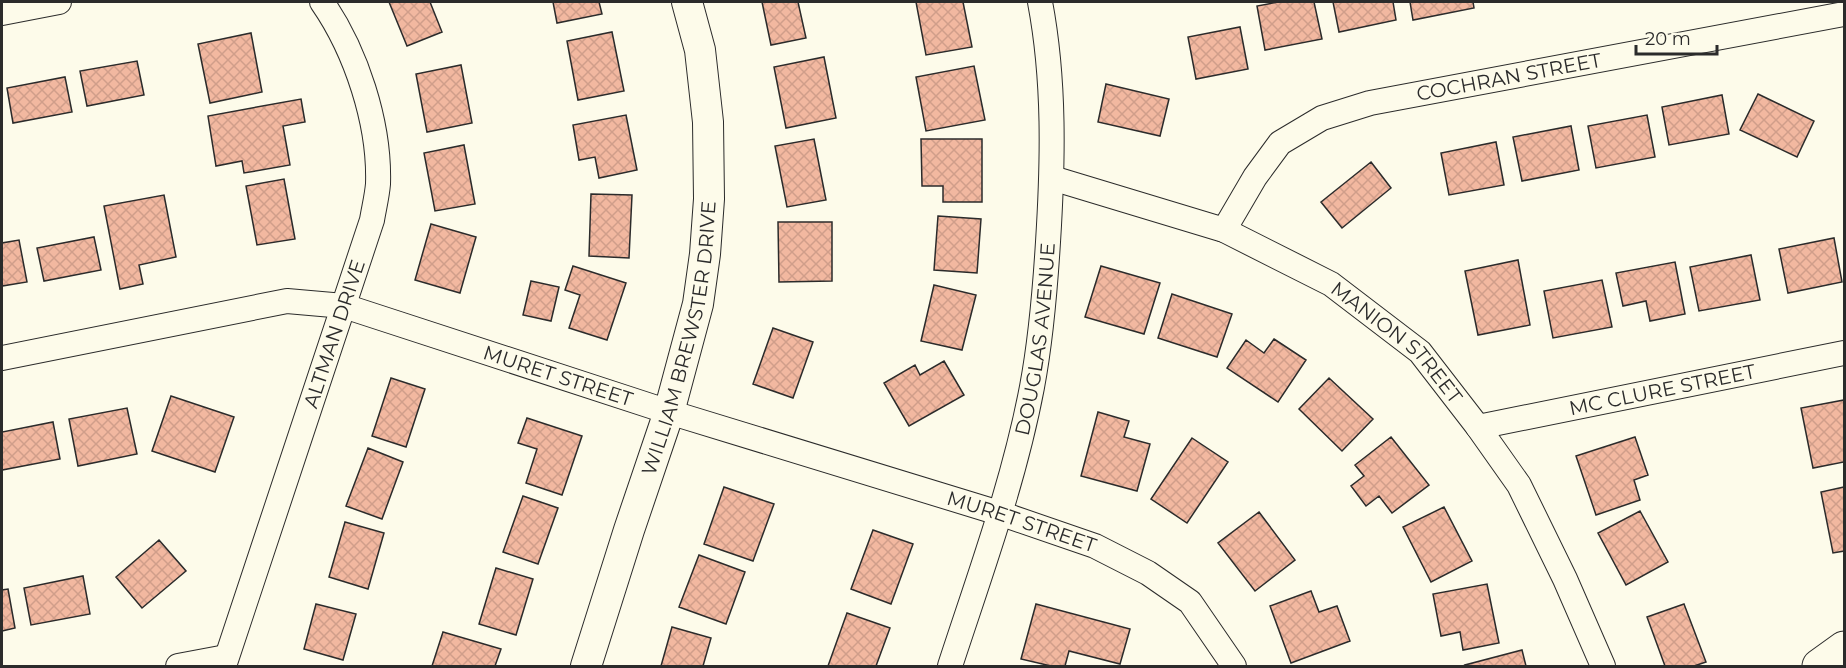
<svg xmlns="http://www.w3.org/2000/svg" width="1846" height="668" font-family="Montserrat,sans-serif">
	<defs>
		<pattern id="building-cross-hatch" width="8" height="8" patternUnits="userSpaceOnUse" patternTransform="scale(1.5)"><rect width="8" height="8" fill="#f2b8a0"/><path d="M0 0l8 8M0 8l8-8" fill="none" stroke="#d09e8a"/></pattern>
	</defs>
	<rect width="100%" height="100%" fill="#fdfbea"/>
	<path fill="url(#building-cross-hatch)" stroke="#2b2b2b" stroke-width="1.5" d="M389,2H430L442,32L407,46Z
		M553,2H599L602,14L557,23Z
		M762,2H798L806,38L771,45Z
		M916,2H963L972,47L926,55Z
		M1278,2H1314L1322,39L1265,50L1257,6Z
		M1333,2H1393L1396,20L1339,32Z
		M1410,2H1473L1474,8L1413,20Z
		M1240,27L1248,69L1196,79L1188,37Z
		M612,32L624,91L578,100L567,41Z
		M251,33L262,92L210,103L198,44Z
		M824,57L836,118L786,128L774,67Z
		M137,61L144,95L87,106L80,71Z
		M461,65L472,123L427,132L416,74Z
		M974,66L985,120L926,131L916,77Z
		M65,77L72,112L13,123L7,88Z
		M1106,84L1169,99L1160,136L1098,122Z
		M1758,94L1814,121L1797,157L1740,130Z
		M1722,95L1729,134L1669,145L1662,107Z
		M301,99L305,122L283,126L290,165L244,173L242,161L216,166L208,116Z
		M626,115L637,170L599,178L595,157L579,160L573,125Z
		M1647,115L1655,157L1596,168L1588,126Z
		M1571,126L1579,170L1522,181L1513,137Z
		M814,139L826,200L787,207L775,146Z
		M921,139H982V202H943V186H922Z
		M1496,142L1504,185L1449,195L1441,153Z
		M464,145L475,204L435,211L424,153Z
		M1371,162L1391,188L1342,228L1321,202Z
		M284,179L295,239L257,245L246,186Z
		M591,194L632,195L629,258L589,256Z
		M164,195L176,257L139,265L143,284L120,289L104,206Z
		M938,216L981,219L977,273L934,270Z
		M778,222H832V281L779,282Z
		M431,224L476,237L460,293L415,280Z
		M94,237L101,270L44,281L37,248Z
		M1834,238L1842,282L1788,293L1779,249Z
		M19,240L27,282L2,286V243Z
		M1751,255L1760,300L1699,311L1690,267Z
		M1518,260L1530,325L1478,335L1465,271Z
		M1675,262L1685,314L1650,321L1646,301L1623,306L1616,273Z
		M573,266L626,283L607,340L569,328L580,295L565,290Z
		M1101,266L1160,283L1144,334L1085,317Z
		M1602,280L1612,327L1553,338L1544,291Z
		M531,281L559,287L551,321L523,315Z
		M934,285L976,295L962,350L921,341Z
		M1172,294L1232,314L1217,357L1158,338Z
		M773,328L813,342L793,398L753,384Z
		M1274,339L1306,360L1278,402L1227,368L1246,340L1264,353Z
		M944,361L964,395L909,426L884,383L915,365L920,375Z
		M391,378L425,389L406,447L372,436Z
		M1329,378L1373,419L1342,451L1299,409Z
		M171,396L234,417L215,472L152,451Z
		M1844,400V462L1813,468L1801,408Z
		M127,408L137,454L78,466L69,419Z
		M1098,412L1129,421L1124,437L1150,444L1137,491L1081,476Z
		M527,418L582,436L562,495L526,483L537,449L518,443Z
		M53,422L60,459L2,470V432Z
		M1391,437L1429,485L1392,513L1379,496L1366,506L1351,486L1364,476L1355,465Z
		M1635,437L1648,475L1634,480L1640,500L1596,515L1576,456Z
		M1192,438L1228,462L1187,523L1151,499Z
		M368,448L403,462L382,519L346,506Z
		M724,487L774,504L753,561L704,544Z
		M1844,487V551L1833,553L1821,492Z
		M523,496L558,508L538,564L503,552Z
		M1444,507L1472,561L1431,582L1403,527Z
		M1640,511L1668,562L1626,585L1598,533Z
		M1259,512L1295,560L1255,591L1218,543Z
		M345,522L384,533L368,589L329,577Z
		M873,530L913,544L891,604L851,589Z
		M159,540L186,571L142,608L116,577Z
		M699,555L745,572L726,624L679,607Z
		M496,568L533,579L516,635L479,624Z
		M83,576L90,614L31,625L24,588Z
		M1487,584L1499,643L1463,650L1460,632L1441,636L1433,594Z
		M8,589L15,628L2,631V590Z
		M1311,591L1319,612L1337,606L1350,641L1291,663L1270,606Z
		M316,604L356,614L343,660L304,649Z
		M1036,604L1130,629L1120,664L1069,651L1065,666H1051L1021,659Z
		M1684,604L1706,662L1694,666H1665L1647,617Z
		M847,613L890,628L876,666H828Z
		M672,627L711,638L703,666H661Z
		M443,632L501,649L495,666H432Z
		M1522,650L1526,666H1466L1465,665Z"/>
	<g fill="none" stroke-linecap="round" stroke-linejoin="round">
		<defs>
			<g id="minor">
				<path d="M2,13L59,2"/>
				<path id="s1" d="M1052,178L1224,230L1331,284L1420,352L1478,427L1519,485L1565,579L1603,666"/>
				<path id="s2" d="M1224,230L1255,177L1280,143L1322,118L1370,103L1844,14"/>
				<path id="s3" d="M2,358L287,301L344,306L669,412L999,513L1095,546L1148,573L1190,602L1234,666"/>
				<path id="s4" d="M1478,427L1844,353"/>
				<path d="M178,666L226,657"/>
				<path id="s5" d="M224,666L372,220C374,208 377,196 378,184C380,123 356,51 322,2"/>
				<path id="s6" d="M950,666C980,574 1014,482 1032,387C1041,339 1045,291 1048,242C1053,162 1055,81 1040,2"/>
			</g>
			<g id="tertiary">
				<path id="s7" d="M586,666L629,530L669,412L698,304L705,254L709,199L708,122L700,50L687,2"/>
			</g>
			<path id="secondary" d="M1819,666L1844,648"/>
		</defs>
		<use href="#minor" stroke="#2b2b2b" stroke-width="26"/>
		<use href="#tertiary" stroke="#2b2b2b" stroke-width="32"/>
		<use href="#secondary" stroke="#2b2b2b" stroke-width="35"/>
		<use href="#minor" stroke="#fdfbea" stroke-width="24"/>
		<use href="#tertiary" stroke="#fdfbea" stroke-width="30"/>
		<use href="#secondary" stroke="#fdfbea" stroke-width="33"/>
	</g>
	<g text-anchor="middle" dominant-baseline="central" stroke-width="4.5" stroke-linejoin="round" paint-order="stroke">
		<g font-size="20" fill="#2b2b2b" stroke="#fdfbea">
			<text stroke="none"><textPath href="#s2" startOffset="344">COCHRAN STREET</textPath></text>
			<text stroke="none"><textPath href="#s5" startOffset="350">ALTMAN DRIVE</textPath></text>
			<text stroke="none"><textPath href="#s7" startOffset="342">WILLIAM BREWSTER DRIVE</textPath></text>
			<text stroke="none"><textPath href="#s6" startOffset="339">DOUGLAS AVENUE</textPath></text>
			<text stroke="none"><textPath href="#s1" startOffset="388">MANION STREET</textPath></text>
			<text stroke="none"><textPath href="#s3" startOffset="573">MURET STREET</textPath></text>
			<text stroke="none"><textPath href="#s4" startOffset="188">MC CLURE STREET</textPath></text>
			<text stroke="none"><textPath href="#s3" startOffset="1059">MURET STREET</textPath></text>
		</g>
	</g>
	<rect width="1846" height="668" fill="none" stroke="#2b2b2b" stroke-width="6"/>
	<path d="M1636 45v9h81v-9" fill="none" stroke="#2b2b2b" stroke-width="3"/>
	<text x="1645" y="45" font-size="18" fill="#2b2b2b" stroke="#fdfbea" stroke-width="4.5" paint-order="stroke">20 m</text>
</svg>
